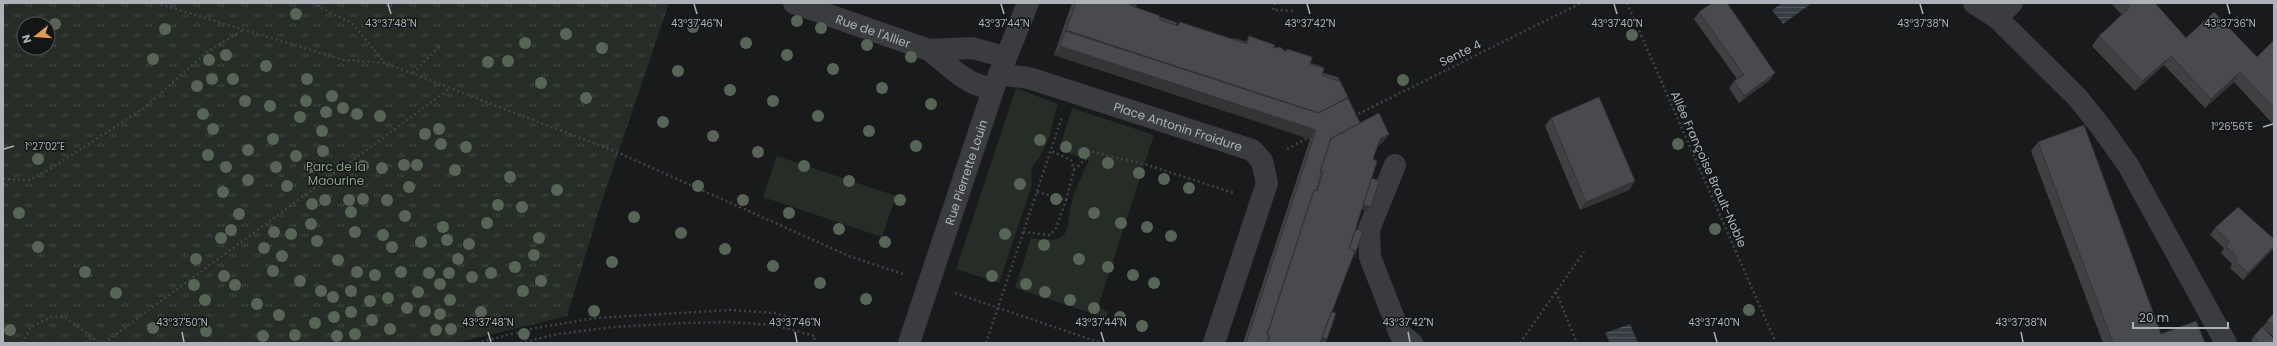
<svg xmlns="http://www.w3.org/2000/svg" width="2277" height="346" font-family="Poppins,sans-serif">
	<defs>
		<pattern id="park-tufts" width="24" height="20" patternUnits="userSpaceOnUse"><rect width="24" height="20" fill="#262d26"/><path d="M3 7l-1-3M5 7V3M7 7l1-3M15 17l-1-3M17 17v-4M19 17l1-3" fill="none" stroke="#434943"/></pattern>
		<pattern id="water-rules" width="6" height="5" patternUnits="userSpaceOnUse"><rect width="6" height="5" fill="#343e43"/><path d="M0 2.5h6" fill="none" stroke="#4f585c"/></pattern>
	</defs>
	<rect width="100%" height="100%" fill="#191a1b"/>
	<path fill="#262d26" d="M1016,88L1058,104C1053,118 1051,138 1043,151C1033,168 1030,163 1032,185L999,283L956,269Z
		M1072,108L1154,135L1098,307L1108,312L1106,318L1015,288L1031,238C1077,246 1064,227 1073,197C1077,184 1084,172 1089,160L1059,150Z
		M777,156L896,196L882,237L763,197Z"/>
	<path fill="url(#park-tufts)" fill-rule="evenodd" d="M3,3H669L602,201L567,316L455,343H3ZM24,24H48V48H24Z"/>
	<path fill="url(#water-rules)" d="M1782,3H1812L1783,24L1772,10Z
		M1630,324L1638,343H1610L1605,333Z"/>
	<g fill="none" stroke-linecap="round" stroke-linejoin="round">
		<path stroke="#414347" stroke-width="2.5" stroke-dasharray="2 3" stroke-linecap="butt" d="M156,3L344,60L385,63L619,153L849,256L903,274
			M312,3L353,24L385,63
			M1275,3L1273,10L1295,11
			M1627,3L1776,343
			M413,73L441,45
			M1354,116L1581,3
			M1287,149L1308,138
			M1074,170L1093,152L1144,164L1234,193
			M3,179L30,180L58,164L144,108L208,51L243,30
			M1037,192L1066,200L1074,170L1071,160L1051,151
			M1023,232L1050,235L1056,228L1066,200
			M1556,292L1577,343
			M955,293L1101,343
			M22,343L31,327L51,317H65L99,343
			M86,343L90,338
			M104,343L449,89
			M477,343L535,328L596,318L731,310L775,313L819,326
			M520,343L558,334L613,327L684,323L729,322L773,325L815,336L814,343
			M986,343L1062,117
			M1520,343L1584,252"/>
		<g stroke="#3b3c40" stroke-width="22">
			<path id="s1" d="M794,3L929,50L961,76L973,83L993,90"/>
			<path d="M1974,3L1997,18L2077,97L2101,127L2128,165L2226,343"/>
			<path d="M1997,18L2012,3"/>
			<path d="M929,50L972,48L1005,57"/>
			<path id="s2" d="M999,74L1029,78L1252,150L1262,161L1267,183L1214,343"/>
			<path d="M1395,165L1369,229L1370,257L1400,334L1412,343"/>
			<path id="s3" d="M909,343L993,90L1028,3"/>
		</g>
	</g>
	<g fill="#566556">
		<circle cx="296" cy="14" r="6"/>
		<circle cx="797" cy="21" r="6"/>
		<circle cx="55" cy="24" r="6"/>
		<circle cx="693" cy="27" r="6"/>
		<circle cx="821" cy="28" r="6"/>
		<circle cx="165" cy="29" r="6"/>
		<circle cx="566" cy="34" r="6"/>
		<circle cx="1632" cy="35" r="6"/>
		<circle cx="525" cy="43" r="6"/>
		<circle cx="746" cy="43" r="6"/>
		<circle cx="867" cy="45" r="6"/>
		<circle cx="602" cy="48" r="6"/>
		<circle cx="226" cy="55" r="6"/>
		<circle cx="787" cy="55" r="6"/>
		<circle cx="911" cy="57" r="6"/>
		<circle cx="153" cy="59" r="6"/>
		<circle cx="209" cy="60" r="6"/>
		<circle cx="508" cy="61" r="6"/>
		<circle cx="488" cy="62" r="6"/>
		<circle cx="266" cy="66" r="6"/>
		<circle cx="833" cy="69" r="6"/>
		<circle cx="678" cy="71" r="6"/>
		<circle cx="212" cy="79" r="6"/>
		<circle cx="233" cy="79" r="6"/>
		<circle cx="307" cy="79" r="6"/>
		<circle cx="1403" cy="80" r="6"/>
		<circle cx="541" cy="83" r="6"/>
		<circle cx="197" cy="86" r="6"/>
		<circle cx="882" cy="88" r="6"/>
		<circle cx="730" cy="90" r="6"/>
		<circle cx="332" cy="96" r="6"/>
		<circle cx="586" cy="98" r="6"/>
		<circle cx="245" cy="101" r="6"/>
		<circle cx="306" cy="101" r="6"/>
		<circle cx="773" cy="101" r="6"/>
		<circle cx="931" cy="104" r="6"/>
		<circle cx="270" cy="106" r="6"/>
		<circle cx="343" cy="108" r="6"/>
		<circle cx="326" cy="112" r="6"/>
		<circle cx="203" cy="114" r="6"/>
		<circle cx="357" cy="114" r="6"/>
		<circle cx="380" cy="116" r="6"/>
		<circle cx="818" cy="116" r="6"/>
		<circle cx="300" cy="117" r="6"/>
		<circle cx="663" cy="122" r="6"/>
		<circle cx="213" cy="129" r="6"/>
		<circle cx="439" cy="129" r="6"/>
		<circle cx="322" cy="131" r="6"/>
		<circle cx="869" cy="131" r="6"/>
		<circle cx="425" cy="134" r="6"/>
		<circle cx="713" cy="136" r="6"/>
		<circle cx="273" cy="139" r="6"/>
		<circle cx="1040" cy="140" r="6"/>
		<circle cx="441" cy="144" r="6"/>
		<circle cx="1678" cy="144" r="6"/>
		<circle cx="916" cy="146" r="6"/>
		<circle cx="466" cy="147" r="6"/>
		<circle cx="1066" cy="147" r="6"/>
		<circle cx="248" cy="150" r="6"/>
		<circle cx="323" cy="151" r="6"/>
		<circle cx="758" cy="152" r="6"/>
		<circle cx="1084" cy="153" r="6"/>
		<circle cx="208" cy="155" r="6"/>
		<circle cx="296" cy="156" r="6"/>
		<circle cx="38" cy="159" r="6"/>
		<circle cx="1108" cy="163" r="6"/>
		<circle cx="404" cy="165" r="6"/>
		<circle cx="417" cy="165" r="6"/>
		<circle cx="363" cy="166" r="6"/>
		<circle cx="804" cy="166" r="6"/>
		<circle cx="226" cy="167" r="6"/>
		<circle cx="276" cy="167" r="6"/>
		<circle cx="310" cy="167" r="6"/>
		<circle cx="382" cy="168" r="6"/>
		<circle cx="455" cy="170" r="6"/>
		<circle cx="1139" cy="173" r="6"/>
		<circle cx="510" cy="177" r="6"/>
		<circle cx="1164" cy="179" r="6"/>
		<circle cx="248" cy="180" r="6"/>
		<circle cx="849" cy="181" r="6"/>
		<circle cx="1020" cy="184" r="6"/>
		<circle cx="287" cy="186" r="6"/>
		<circle cx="698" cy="186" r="6"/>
		<circle cx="409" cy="187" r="6"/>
		<circle cx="1189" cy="188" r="6"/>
		<circle cx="557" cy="190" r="6"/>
		<circle cx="223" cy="192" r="6"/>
		<circle cx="363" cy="199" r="6"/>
		<circle cx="1056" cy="199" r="6"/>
		<circle cx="325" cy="200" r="6"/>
		<circle cx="349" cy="200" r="6"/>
		<circle cx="387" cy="200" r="6"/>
		<circle cx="743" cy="200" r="6"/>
		<circle cx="900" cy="200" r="6"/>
		<circle cx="312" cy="204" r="6"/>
		<circle cx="498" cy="205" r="6"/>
		<circle cx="522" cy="207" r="6"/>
		<circle cx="351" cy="212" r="6"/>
		<circle cx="19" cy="213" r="6"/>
		<circle cx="789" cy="213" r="6"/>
		<circle cx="1094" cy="213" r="6"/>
		<circle cx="239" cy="214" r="6"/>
		<circle cx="405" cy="216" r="6"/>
		<circle cx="634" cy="217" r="6"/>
		<circle cx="487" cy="223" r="6"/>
		<circle cx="1121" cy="223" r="6"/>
		<circle cx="311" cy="224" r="6"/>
		<circle cx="443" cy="227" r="6"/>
		<circle cx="1147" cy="227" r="6"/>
		<circle cx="839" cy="229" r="6"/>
		<circle cx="1715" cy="229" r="6"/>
		<circle cx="231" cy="230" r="6"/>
		<circle cx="274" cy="232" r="6"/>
		<circle cx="355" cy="232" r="6"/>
		<circle cx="681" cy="233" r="6"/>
		<circle cx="291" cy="234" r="6"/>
		<circle cx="1005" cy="234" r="6"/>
		<circle cx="383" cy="235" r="6"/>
		<circle cx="1171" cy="236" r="6"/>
		<circle cx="221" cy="238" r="6"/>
		<circle cx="539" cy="238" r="6"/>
		<circle cx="447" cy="240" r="6"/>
		<circle cx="317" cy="241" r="6"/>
		<circle cx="421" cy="242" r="6"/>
		<circle cx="885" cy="242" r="6"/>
		<circle cx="469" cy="244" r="6"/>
		<circle cx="1044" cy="245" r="6"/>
		<circle cx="38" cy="247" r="6"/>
		<circle cx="392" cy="247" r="6"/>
		<circle cx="264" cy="248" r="6"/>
		<circle cx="725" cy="249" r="6"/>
		<circle cx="534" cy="255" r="6"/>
		<circle cx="282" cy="256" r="6"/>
		<circle cx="196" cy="259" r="6"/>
		<circle cx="458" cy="259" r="6"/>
		<circle cx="1079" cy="259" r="6"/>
		<circle cx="338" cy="260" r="6"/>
		<circle cx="612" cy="262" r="6"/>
		<circle cx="773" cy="266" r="6"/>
		<circle cx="515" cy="267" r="6"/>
		<circle cx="1108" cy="267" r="6"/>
		<circle cx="273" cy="271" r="6"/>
		<circle cx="85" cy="272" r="6"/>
		<circle cx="357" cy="272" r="6"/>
		<circle cx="401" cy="272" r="6"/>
		<circle cx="429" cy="273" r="6"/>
		<circle cx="449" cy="273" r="6"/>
		<circle cx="491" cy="273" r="6"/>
		<circle cx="375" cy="275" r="6"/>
		<circle cx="1133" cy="275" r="6"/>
		<circle cx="224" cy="276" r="6"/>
		<circle cx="992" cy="276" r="6"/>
		<circle cx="472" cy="277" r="6"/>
		<circle cx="300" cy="281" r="6"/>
		<circle cx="541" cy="281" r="6"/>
		<circle cx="820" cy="283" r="6"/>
		<circle cx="1154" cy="283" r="6"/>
		<circle cx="440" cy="284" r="6"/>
		<circle cx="1026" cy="284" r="6"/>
		<circle cx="194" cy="285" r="6"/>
		<circle cx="235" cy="285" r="6"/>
		<circle cx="321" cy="291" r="6"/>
		<circle cx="351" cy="291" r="6"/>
		<circle cx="523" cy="291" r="6"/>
		<circle cx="418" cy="292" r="6"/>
		<circle cx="1045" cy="292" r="6"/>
		<circle cx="116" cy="293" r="6"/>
		<circle cx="333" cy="297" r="6"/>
		<circle cx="388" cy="298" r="6"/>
		<circle cx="866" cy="299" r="6"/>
		<circle cx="205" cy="300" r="6"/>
		<circle cx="450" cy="300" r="6"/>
		<circle cx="1070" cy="300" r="6"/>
		<circle cx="370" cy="301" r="6"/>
		<circle cx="257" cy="304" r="6"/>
		<circle cx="407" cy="308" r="6"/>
		<circle cx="1094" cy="308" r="6"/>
		<circle cx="1749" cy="310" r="6"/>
		<circle cx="425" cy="311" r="6"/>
		<circle cx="594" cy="311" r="6"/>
		<circle cx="351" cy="312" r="6"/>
		<circle cx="481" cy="312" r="6"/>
		<circle cx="440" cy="314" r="6"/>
		<circle cx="279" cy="315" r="6"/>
		<circle cx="334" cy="317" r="6"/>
		<circle cx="1120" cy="317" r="6"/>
		<circle cx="372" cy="320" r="6"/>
		<circle cx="315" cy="323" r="6"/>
		<circle cx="1142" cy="326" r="6"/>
		<circle cx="153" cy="328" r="6"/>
		<circle cx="390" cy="329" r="6"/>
		<circle cx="451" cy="329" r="6"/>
		<circle cx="10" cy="330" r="6"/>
		<circle cx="436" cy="330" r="6"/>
		<circle cx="206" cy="331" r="6"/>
		<circle cx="355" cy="334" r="6"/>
		<circle cx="524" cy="334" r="6"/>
		<circle cx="295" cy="335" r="6"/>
		<circle cx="263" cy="336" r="6"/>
		<circle cx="337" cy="336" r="6"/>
	</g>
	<path fill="#3f4042" d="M1072,3H1138L1135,7L1160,17L1177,26L1180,22L1232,39L1246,42L1249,36L1273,48L1285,51L1287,49L1310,63L1323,73L1338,81L1360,123L1389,134L1382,143L1377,146L1373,159L1371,207L1368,211L1362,209L1356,229L1351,261L1331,312L1327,339L1325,343L1320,342V343H1243L1310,139L1054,55Z
		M2111,3H2155L2186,38L2257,57L2274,40V125L2234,82L2205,108L2164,65L2135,91L2092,46L2099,36L2122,15Z
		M1699,12L1770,80L1739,103L1729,88L1734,81L1737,79L1694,19Z
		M1551,118L1635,181L1629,190L1580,210L1545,126Z
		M2038,142L2161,334L2205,343H2103L2031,151Z
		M2215,228L2273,249L2243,280L2230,268L2232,264L2221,253L2224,248L2210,235Z
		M2274,313V337L2262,328Z
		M2254,336L2274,343H2253L2251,340Z"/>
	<path fill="#333436" d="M1128,3H1136L1138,4L1135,8L1127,5Z
		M1066,30L1341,107L1312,122L1065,31Z
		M1060,46L1316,130L1310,139L1054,55Z
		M2171,56L2164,65L2135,91L2142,81Z
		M2240,72L2234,82L2205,108L2211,99Z
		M1775,73L1770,80L1739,103L1744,96Z
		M1389,134L1382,143L1373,148L1380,139Z
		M1635,181L1629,190L1580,210L1586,202Z
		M1362,204L1371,207L1368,211L1359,208Z
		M2274,246V248L2273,249L2243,280L2248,273Z
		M1319,336L1327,339L1325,343L1316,340Z"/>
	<path fill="#494a4d" stroke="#333436" d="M1076,3H1130L1129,5L1160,16L1159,19L1178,26L1180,22L1247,44L1249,36L1275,45L1273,48L1280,47L1286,52L1287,49L1312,57L1310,64L1324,68L1322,75L1340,81L1348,97L1319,113L1066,30Z
		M1712,3H1727L1775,73L1744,96L1734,81L1744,75L1699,12Z
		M2127,3H2155L2186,38L2214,12L2257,57L2274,40V108L2240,72L2211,99L2171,56L2142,81L2099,36L2130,7Z
		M1160,17L1177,23L1176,25L1159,19Z
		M1065,31L1318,113L1348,98L1360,123L1331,139L1320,172H1322L1316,191L1314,190L1267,335L1269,336L1267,343H1246L1316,130L1060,46Z
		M1233,38L1246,42L1245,43L1233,39Z
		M1310,63L1323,67V68L1310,64Z
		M1323,73L1339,78L1338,81L1322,75Z
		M1599,97L1635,181L1586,202L1551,118Z
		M1379,113L1389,134L1380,139L1373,159L1377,161L1349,249L1355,251L1320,343H1267L1270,336L1267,334L1314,190L1317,191L1323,171H1320L1331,138Z
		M2084,125L2161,334L2196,321L2205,343H2113L2038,142Z
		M1372,178L1379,181L1371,207L1363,204Z
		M2238,207L2274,239V246L2248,273L2235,261L2238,258L2226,246L2229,241L2215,228Z
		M1356,229L1363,231L1354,257L1353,256L1355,251L1349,249Z
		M1331,312L1336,313L1327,339L1322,337Z
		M2274,313V326L2267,321Z
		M2262,327L2274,339V343H2260L2254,336Z"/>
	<path fill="none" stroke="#adb2b9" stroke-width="1.5" d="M388,4L391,14M694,4L697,14M1001,4L1004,14M1307,4L1310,14M1614,4L1617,14M1920,4L1923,14M2227,4L2230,14M2263,127L2273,124M4,149L14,146M182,332L184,342M488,332L491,342M795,332L797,342M1101,332L1104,342M1408,332L1410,342M1714,332L1717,342M2021,332L2023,342"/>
	<g text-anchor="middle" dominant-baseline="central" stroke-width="3" stroke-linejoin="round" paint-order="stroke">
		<g font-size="12" fill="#adb2b9" stroke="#141516">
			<text stroke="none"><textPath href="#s1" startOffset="84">Rue de l'Allier</textPath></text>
			<text transform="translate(1460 53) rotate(-26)">Sente 4</text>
			<text stroke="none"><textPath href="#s2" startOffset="187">Place Antonin Froidure</textPath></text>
			<text transform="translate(1709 169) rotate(66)">Allée Françoise Brault-Noble</text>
			<text stroke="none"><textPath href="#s3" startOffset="180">Rue Pierrette Louin</textPath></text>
		</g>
		<g font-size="12" fill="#88a286" stroke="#141516">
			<text x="336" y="166">Parc de la<tspan x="336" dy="14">Maourine</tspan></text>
		</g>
	</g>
	<g font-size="10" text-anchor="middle" fill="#adb2b9" stroke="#141516" stroke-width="3" stroke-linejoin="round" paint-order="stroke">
		<text x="2230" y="27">43°37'36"N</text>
		<text x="1004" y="27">43°37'44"N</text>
		<text x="1923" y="27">43°37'38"N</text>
		<text x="391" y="27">43°37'48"N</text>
		<text x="697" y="27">43°37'46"N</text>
		<text x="1310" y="27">43°37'42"N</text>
		<text x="1617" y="27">43°37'40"N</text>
		<text x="2232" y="130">1°26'56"E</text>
		<text x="45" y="150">1°27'02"E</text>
		<text x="182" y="326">43°37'50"N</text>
		<text x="488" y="326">43°37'48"N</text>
		<text x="795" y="326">43°37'46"N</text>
		<text x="1101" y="326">43°37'44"N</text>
		<text x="1408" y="326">43°37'42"N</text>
		<text x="1714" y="326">43°37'40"N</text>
		<text x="2021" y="326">43°37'38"N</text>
	</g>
	<rect width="2277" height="346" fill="none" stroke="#adb2b9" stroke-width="8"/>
	<g transform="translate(36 36) rotate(253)"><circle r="19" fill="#141516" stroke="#515457"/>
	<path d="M0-3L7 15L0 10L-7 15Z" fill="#e09e4d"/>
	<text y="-6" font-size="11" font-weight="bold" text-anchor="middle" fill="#adb2b9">N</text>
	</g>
	<path d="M2133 322v6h95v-6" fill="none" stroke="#adb2b9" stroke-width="2"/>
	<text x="2139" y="322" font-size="12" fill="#adb2b9" stroke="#141516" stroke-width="3" paint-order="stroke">20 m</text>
</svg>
